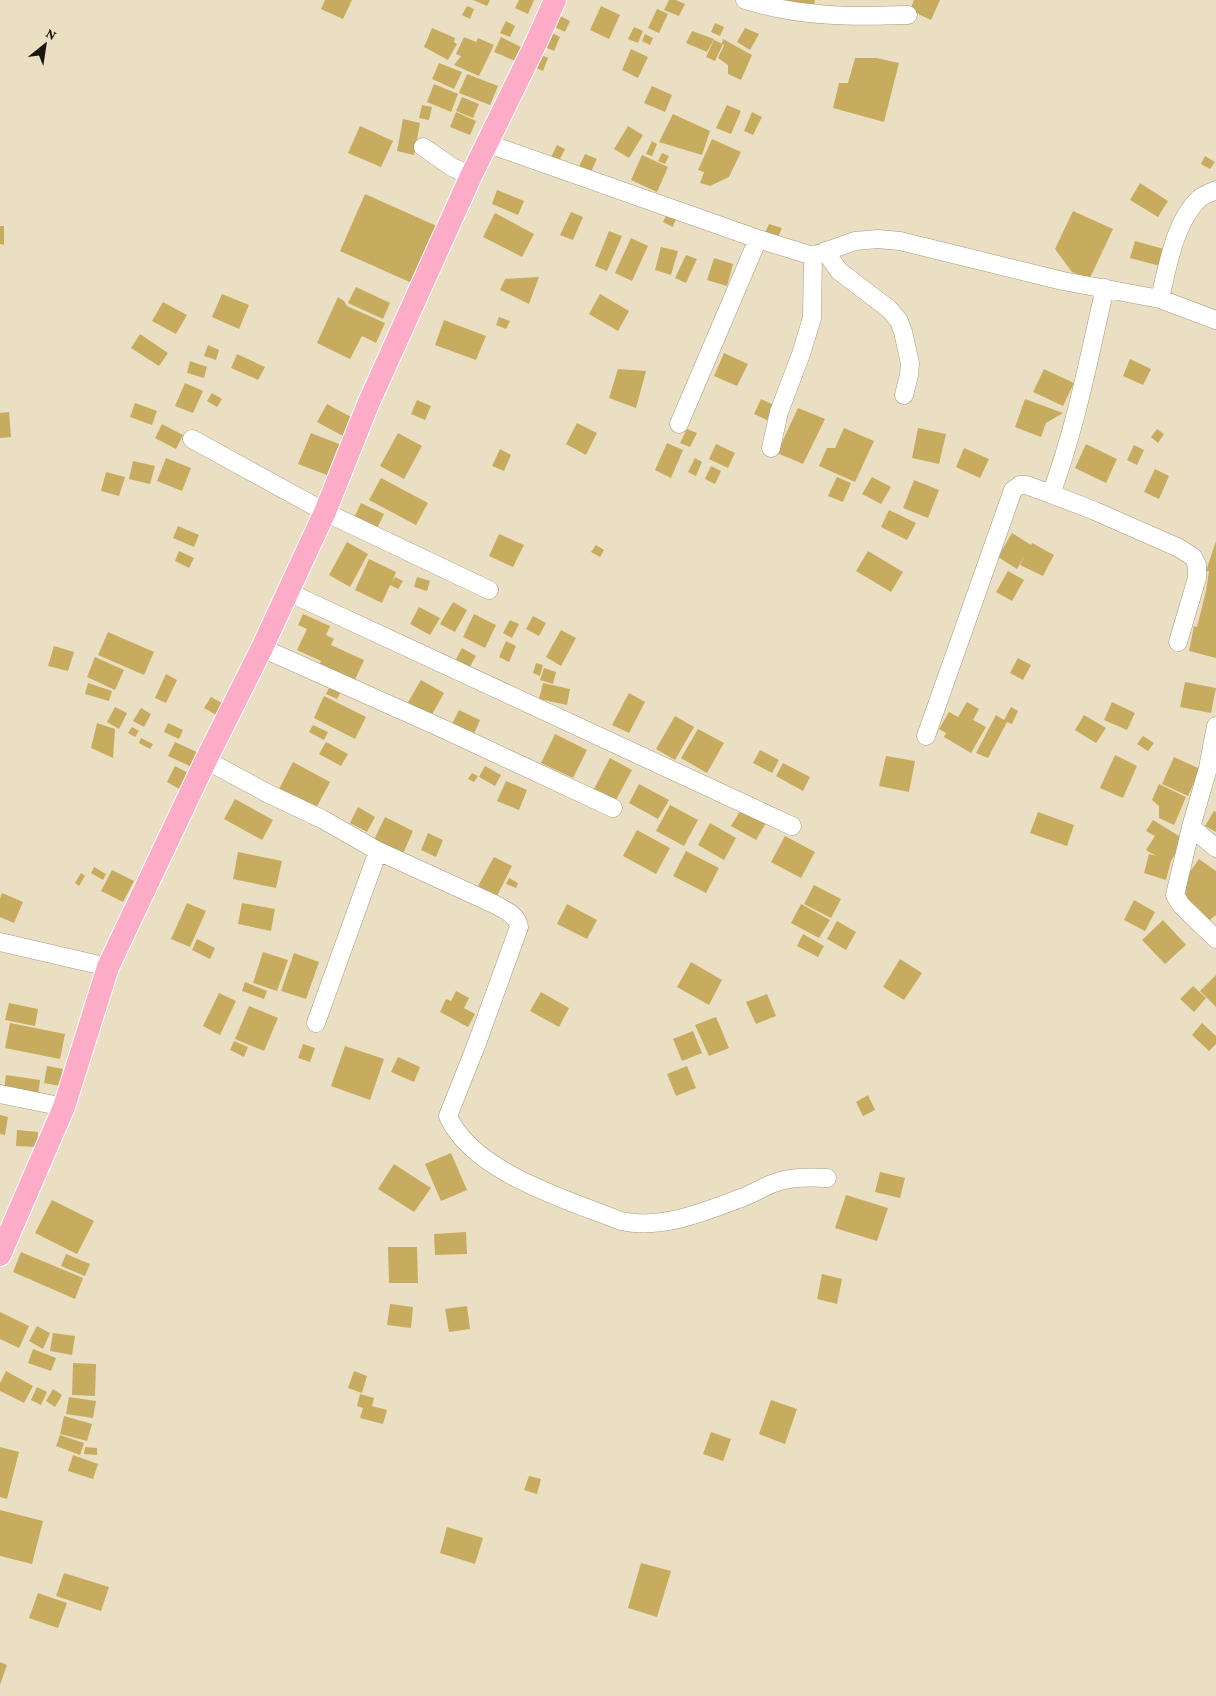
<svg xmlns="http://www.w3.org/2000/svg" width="1216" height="1696" font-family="'Crimson Pro',serif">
	<rect width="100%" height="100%" fill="#eadfc2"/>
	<path fill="#c7ac5f" d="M325,0H352L343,19L321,9Z
		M473,0H490L487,6Z
		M519,0H534L528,14L515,8Z
		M669,0H676L685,4L679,16L664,10Z
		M784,0H815L813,11L782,7Z
		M914,0H940L931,20L910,10Z
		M467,6L474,9L470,19L462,15Z
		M601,6L620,15L609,39L590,30Z
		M657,9L668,14L659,33L648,28Z
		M554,13L570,21L565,32L549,24Z
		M506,21L515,26L510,37L500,33Z
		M715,23L724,27L720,36L711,32Z
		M634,27L643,31L638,43L628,39Z
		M432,28L455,38L454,42L457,44L448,60L424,47Z
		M745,28L759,34L750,50L737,42Z
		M547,30L560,37L554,51L540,45Z
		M692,31L714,39L707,52L686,43Z
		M645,34L653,38L650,45L642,41Z
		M464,37L476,42L478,38L494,45L479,76L454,65L461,56L456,54Z
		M501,37L527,50L520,63L494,52Z
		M723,39L752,55L741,80L728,74V65L718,58L724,45L722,43Z
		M714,40L723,44L715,61L706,57Z
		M631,49L648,57L638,78L622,70Z
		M536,52L548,58L543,71L530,65Z
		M855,58H876L899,63L884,122L833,108L839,83H848Z
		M439,63L462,72L454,89L432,79Z
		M467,74L498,86L490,105L459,93Z
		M434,84L458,94L451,112L427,102Z
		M652,86L672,95L665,112L644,103Z
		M462,97L479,104L473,118L456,111Z
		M422,105L432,107L429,120L419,118Z
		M727,105L741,111L731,134L716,128Z
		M456,112L476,121L470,135L450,127Z
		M752,112L762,117L753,135L744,131Z
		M673,114L710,131L702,155L659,142Z
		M403,119L420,123L414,155L397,151Z
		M360,126L393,141L381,167L348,153Z
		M628,126L643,135L629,158L614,149Z
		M712,139L741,152L729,177L710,186L700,183L704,172L698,170Z
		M652,141L657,144L652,156L646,154Z
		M557,145L565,149L559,161L551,157Z
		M662,153L669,156L665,164L658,161Z
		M585,154L597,159L589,176L577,171Z
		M642,155L668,167L657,192L631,180Z
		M1205,156L1215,162L1210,169L1201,164Z
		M1140,183L1168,201L1158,217L1130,200Z
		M497,190L524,201L518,215L492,204Z
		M365,194L439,227L414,284L340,251Z
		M1073,211L1113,229L1089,280L1072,272L1055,249Z
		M571,212L583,217L573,240L560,235Z
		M495,213L534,234L522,257L483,237Z
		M667,214L676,218L673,227L663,222Z
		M769,224L782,228L776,242L763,237Z
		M0,226H4V245L0,244Z
		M609,231L622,236L607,271L595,266Z
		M631,238L648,246L632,281L615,273Z
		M1135,241L1164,249L1160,266L1130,258Z
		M661,247L678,251L671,275L655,270Z
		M686,255L697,259L686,283L675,278Z
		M714,258L733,264L727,286L707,280Z
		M539,277L529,304L500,290L505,279Z
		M356,287L390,303L383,319L348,303Z
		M222,294L249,305L239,329L212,317Z
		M600,294L629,311L618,331L589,314Z
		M338,297L344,301L347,306L385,323L376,343L362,336L350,359L317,343Z
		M163,302L187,315L176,334L152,321Z
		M499,317L510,321L506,329L496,325Z
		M444,320L486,336L476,360L435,345Z
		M140,334L168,353L159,366L131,348Z
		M208,345L219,350L216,360L204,356Z
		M724,353L748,364L737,386L714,376Z
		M237,354L265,367L258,380L231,368Z
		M1130,359L1151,369L1143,385L1123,376Z
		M190,361L207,367L204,378L187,373Z
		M618,369L646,371L636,408L609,398Z
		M1044,369L1074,383L1063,406L1033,392Z
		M185,383L203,391L193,413L175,406Z
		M212,393L222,399L217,407L207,401Z
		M761,399L774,405L767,420L754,414Z
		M1025,399L1063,413L1046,423L1041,437L1015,427Z
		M417,400L431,406L425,420L411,414Z
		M135,403L157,411L152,425L130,417Z
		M327,404L353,418L343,436L317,422Z
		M798,408L825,419L803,464L777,453Z
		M9,412L11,437L0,438V413Z
		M577,423L597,433L586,455L566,444Z
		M162,424L183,435L176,449L155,438Z
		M844,428L874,441L855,482L819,466L827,448H835Z
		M918,428L946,434L939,464L912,458Z
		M687,429L697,433L690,447L680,443Z
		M1157,429L1164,434L1158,443L1151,437Z
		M311,433L344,446L332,477L298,464Z
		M398,433L422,446L404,479L380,466Z
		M667,443L683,450L671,478L655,470Z
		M716,444L735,453L728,468L709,459Z
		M1086,444L1117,459L1106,483L1075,468Z
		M1134,445L1144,450L1137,465L1127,460Z
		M964,448L989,459L980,478L956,467Z
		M500,449L511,455L504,471L492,466Z
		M166,458L191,468L182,491L157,481Z
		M695,458L702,462L696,476L688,472Z
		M133,461L155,466L150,484L129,479Z
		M711,466L721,471L715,484L705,479Z
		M1155,469L1169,476L1159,499L1144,492Z
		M106,472L125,477L119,496L101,491Z
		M837,477L851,483L843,502L828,496Z
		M872,477L891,487L881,504L862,494Z
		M381,478L428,503L416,525L369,500Z
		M914,480L939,490L928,518L903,508Z
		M361,503L384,514L375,533L352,522Z
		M889,510L916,523L907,540L881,527Z
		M178,526L199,535L194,547L173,538Z
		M1012,533L1031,545L1032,543L1054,555L1043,576L1020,565L1025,555L1017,569L998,557Z
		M499,534L524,545L513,567L489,556Z
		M1216,541V658L1189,651L1194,626L1197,627L1206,591L1209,571H1206Z
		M347,542L368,554L350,587L329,575Z
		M596,545L604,550L600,557L591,552Z
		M179,551L194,558L189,568L175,561Z
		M868,551L903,572L891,592L856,571Z
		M369,559L396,572L392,582L395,577L403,581L398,589L390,585L382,603L355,590Z
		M1008,571L1024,580L1012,601L996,592Z
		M417,577L430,581L427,591L414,587Z
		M453,602L467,610L455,632L440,624Z
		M419,607L440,618L430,635L410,624Z
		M303,614L330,626L326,635L334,639L331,645L364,660L354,682L319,665L321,661L297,650L307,629L298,625Z
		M474,614L496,625L485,648L463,637Z
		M533,616L546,623L539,636L526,629Z
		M510,620L519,624L512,638L503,633Z
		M561,630L576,638L561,666L546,657Z
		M108,632L154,652L144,675L98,655Z
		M506,641L516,646L509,662L499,657Z
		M54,646L74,652L68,671L48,666Z
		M462,648L476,656L468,670L454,663Z
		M95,657L124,670L115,690L87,677Z
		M1018,658L1031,665L1023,680L1010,673Z
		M536,663L543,665L540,676L533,673Z
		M544,668L556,672L553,684L540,680Z
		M166,674L177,680L166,703L155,698Z
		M421,680L444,693L430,718L407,704Z
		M1185,682L1216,688L1211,713L1180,707Z
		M88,683L112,691L109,701L85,694Z
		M543,683L570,689L567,705L539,699Z
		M330,686L341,691L337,699L326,694Z
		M629,693L645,702L629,733L612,725Z
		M324,696L366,717L355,739L314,718Z
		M211,697L227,706L220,717L204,708Z
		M967,702L979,709L973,720L986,727L971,753L944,737L946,733L939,729L949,712L958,717Z
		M1112,702L1135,713L1127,730L1104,720Z
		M115,707L127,713L119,729L107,722Z
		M1011,707L1018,711L1012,724L1007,722L988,758L976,753L996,715L1004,720Z
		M141,708L151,714L144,727L133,721Z
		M459,710L480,720L473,736L451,726Z
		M1084,715L1106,728L1096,743L1075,730Z
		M675,716L694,727L675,760L656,749Z
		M97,723L115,729L113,758L91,748Z
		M168,723L183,730L179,739L164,732Z
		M313,725L328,732L324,740L309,732Z
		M132,727L139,731L135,737L128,733Z
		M698,729L724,743L707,773L681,758Z
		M555,734L587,750L573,778L541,763Z
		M1143,736L1154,743L1148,751L1137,744Z
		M141,738L153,744L150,749L139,743Z
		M175,742L201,754L194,768L168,756Z
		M326,742L348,754L341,766L319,754Z
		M760,750L779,760L772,773L753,763Z
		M1115,755L1137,766L1123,798L1100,788Z
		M886,756L915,761L909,792L879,786Z
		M1174,757L1200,769L1188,796L1162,784Z
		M610,758L632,770L616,800L594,789Z
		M293,762L330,782L314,812L277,793Z
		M783,763L810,777L803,791L776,776Z
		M175,766L192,775L183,791L167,782Z
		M485,766L501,775L495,786L479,777Z
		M472,773L478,776L474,782L468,779Z
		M506,781L527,790L519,810L497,801Z
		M639,784L669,800L658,819L629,803Z
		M1159,784L1186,797L1174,825L1159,818V806L1152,800Z
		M235,799L273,820L262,840L224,819Z
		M670,805L698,820L684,846L656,831Z
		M743,806L767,821L756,840L731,826Z
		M358,807L375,817L367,832L350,823Z
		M1214,811L1216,812V832L1205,826Z
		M1038,812L1074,825L1067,846L1030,833Z
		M385,817L413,831L402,856L373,842Z
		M1153,820L1184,839L1171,861L1166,880L1144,873L1149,854L1156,856L1146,850L1155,836L1146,831Z
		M710,823L736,838L724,860L698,845Z
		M637,830L670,848L656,874L623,856Z
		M428,833L443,840L436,857L421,850Z
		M785,836L815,852L801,878L771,862Z
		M686,851L719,868L706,893L673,876Z
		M238,852L282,861L276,888L233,879Z
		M494,857L512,866L497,896L478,886Z
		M1199,859L1216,871V915L1207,922L1184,894L1187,892L1179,887Z
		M94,867L106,874L103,880L91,873Z
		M112,870L134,881L123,902L101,891Z
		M81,873L85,876L79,886L75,883Z
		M509,878L518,883L516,888L506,884Z
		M814,885L841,899L831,918L804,904Z
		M2,893L23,902L14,923L0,917V899Z
		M1134,900L1155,912L1145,931L1124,920Z
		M187,903L206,911L190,947L171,939Z
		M242,903L275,909L271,931L238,924Z
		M567,904L597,920L587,939L557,924Z
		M801,904L830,920L819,938L791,923Z
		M1163,920L1186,945L1165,964L1142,940Z
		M837,921L856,932L846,950L827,939Z
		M803,934L824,946L818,957L797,946Z
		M197,939L215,948L210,959L192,950Z
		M263,952L288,960L277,991L253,983Z
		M294,953L319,962L306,999L281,991Z
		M900,959L922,973L904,1000L883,987Z
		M691,962L722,980L709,1005L677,987Z
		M1216,975V1007L1200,991Z
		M245,982L267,991L264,999L242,991Z
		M1193,986L1206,998L1194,1012L1180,999Z
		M456,991L469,998L464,1008L475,1014L468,1027L440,1012L446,999L451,1001Z
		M541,992L569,1008L559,1027L530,1011Z
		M219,993L236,1001L220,1035L203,1026Z
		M767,994L776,1016L756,1024L746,1002Z
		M9,1003L38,1009L35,1026L5,1020Z
		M249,1006L278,1018L264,1051L235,1039Z
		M716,1017L729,1048L709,1056L695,1025Z
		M10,1023L65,1034L60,1059L5,1048Z
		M1202,1023L1216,1036V1044L1209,1051L1192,1035Z
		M693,1031L702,1053L682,1061L673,1039Z
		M234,1041L248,1047L244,1057L230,1050Z
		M303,1044L315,1048L310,1062L298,1058Z
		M345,1046L384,1059L370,1100L331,1086Z
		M398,1057L420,1067L414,1082L391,1072Z
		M47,1066L63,1069L60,1086L44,1083Z
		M687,1066L696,1088L676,1096L667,1074Z
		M6,1075L40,1080L38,1095L4,1090Z
		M868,1095L875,1110L863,1116L856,1102Z
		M0,1115L8,1117L5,1135L0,1134Z
		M17,1130L38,1132L37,1147L16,1146Z
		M451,1153L467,1190L441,1201L425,1164Z
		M394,1164L431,1188L414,1212L378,1189Z
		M880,1172L905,1178L900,1198L875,1192Z
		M846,1195L888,1208L877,1241L835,1228Z
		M52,1200L94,1221L77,1254L35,1233Z
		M466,1232L467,1254L435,1255L434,1234Z
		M388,1247H417L418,1283H389Z
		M21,1252L83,1278L75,1299L13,1272Z
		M66,1254L90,1264L85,1276L61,1266Z
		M822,1274L842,1279L837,1304L817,1299Z
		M390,1304L413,1307L411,1328L387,1325Z
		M467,1306L470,1329L449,1332L445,1309Z
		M0,1312L29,1326L19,1348L0,1339Z
		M37,1326L50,1333L43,1349L29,1341Z
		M53,1333L75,1336L72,1355L50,1351Z
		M33,1349L56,1358L51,1371L28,1363Z
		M73,1363L96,1364L95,1396L72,1395Z
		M6,1371L33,1386L24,1403L0,1391V1383Z
		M354,1371L367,1376L362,1393L348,1388Z
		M37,1387L47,1392L41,1405L31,1400Z
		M53,1389L62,1395L55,1407L46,1401Z
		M360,1394L374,1398L372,1406L387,1410L383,1424L360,1418L363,1408L357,1406Z
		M69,1397L96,1401L93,1418L66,1414Z
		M771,1400L797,1409L785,1444L759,1434Z
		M64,1416L92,1424L87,1441L60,1434Z
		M711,1432L731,1439L723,1461L703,1454Z
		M60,1435L84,1443L80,1455L56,1446Z
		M0,1447L19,1452L7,1499L0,1497Z
		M85,1447L97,1448V1455L84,1454Z
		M73,1455L98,1464L93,1479L68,1471Z
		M529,1476L541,1479L537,1494L524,1490Z
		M0,1510L43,1521L32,1564L0,1556Z
		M447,1527L483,1538L475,1564L440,1553Z
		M641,1563L671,1571L657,1617L628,1608Z
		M64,1573L109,1587L101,1611L56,1596Z
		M38,1593L67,1603L58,1628L29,1618Z
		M0,1662L7,1665L0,1685Z"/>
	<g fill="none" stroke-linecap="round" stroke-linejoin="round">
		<defs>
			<path id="minor" d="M745,0C800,17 851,17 908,15
				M486,143L758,239L813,256L855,241L878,239L900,241L1063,281L1160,299L1216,320
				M423,147L452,167L471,176
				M825,251L839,271L889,309L899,321L903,332L910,363L909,375L904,395
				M1160,299C1167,268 1175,221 1199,199C1203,195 1210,193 1216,190
				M679,424L758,239
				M192,439L325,512L489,590
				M771,448L779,412L801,354L812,318L813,256
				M1051,494C1076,427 1089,357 1105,288
				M288,592L792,826
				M262,648L437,726L613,808
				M1216,726L1208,768L1191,827L1175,895L1181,905L1216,939
				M926,736L1013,490L1020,485H1026L1051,494L1095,511L1179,548L1193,557L1197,565V578L1178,642
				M206,760L267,793L322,819L378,851L494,904C504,910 517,914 519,927L477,1043L448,1116C472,1172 568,1200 621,1221C661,1230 704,1212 741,1198C753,1194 764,1186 777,1182C792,1177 810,1177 827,1178
				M1191,827L1216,848
				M0,942L108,967
				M316,1023L378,851
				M0,1094L64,1107"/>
			<path id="major" d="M0,1255L64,1107L108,967L206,760L262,648L325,512L369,402L471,176L536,43L555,0"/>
		</defs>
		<use href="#minor" stroke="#a49a7f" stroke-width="19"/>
		<use href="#major" stroke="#fff" stroke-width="24"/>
		<use href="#minor" stroke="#fff" stroke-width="18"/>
		<use href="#major" stroke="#fdacc7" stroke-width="22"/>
	</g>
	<g transform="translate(45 45) rotate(30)" stroke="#eadfc2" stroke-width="4" paint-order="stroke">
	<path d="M0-4L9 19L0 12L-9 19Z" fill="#1a160c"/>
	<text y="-8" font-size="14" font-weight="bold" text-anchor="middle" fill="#1a160c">N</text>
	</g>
</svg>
